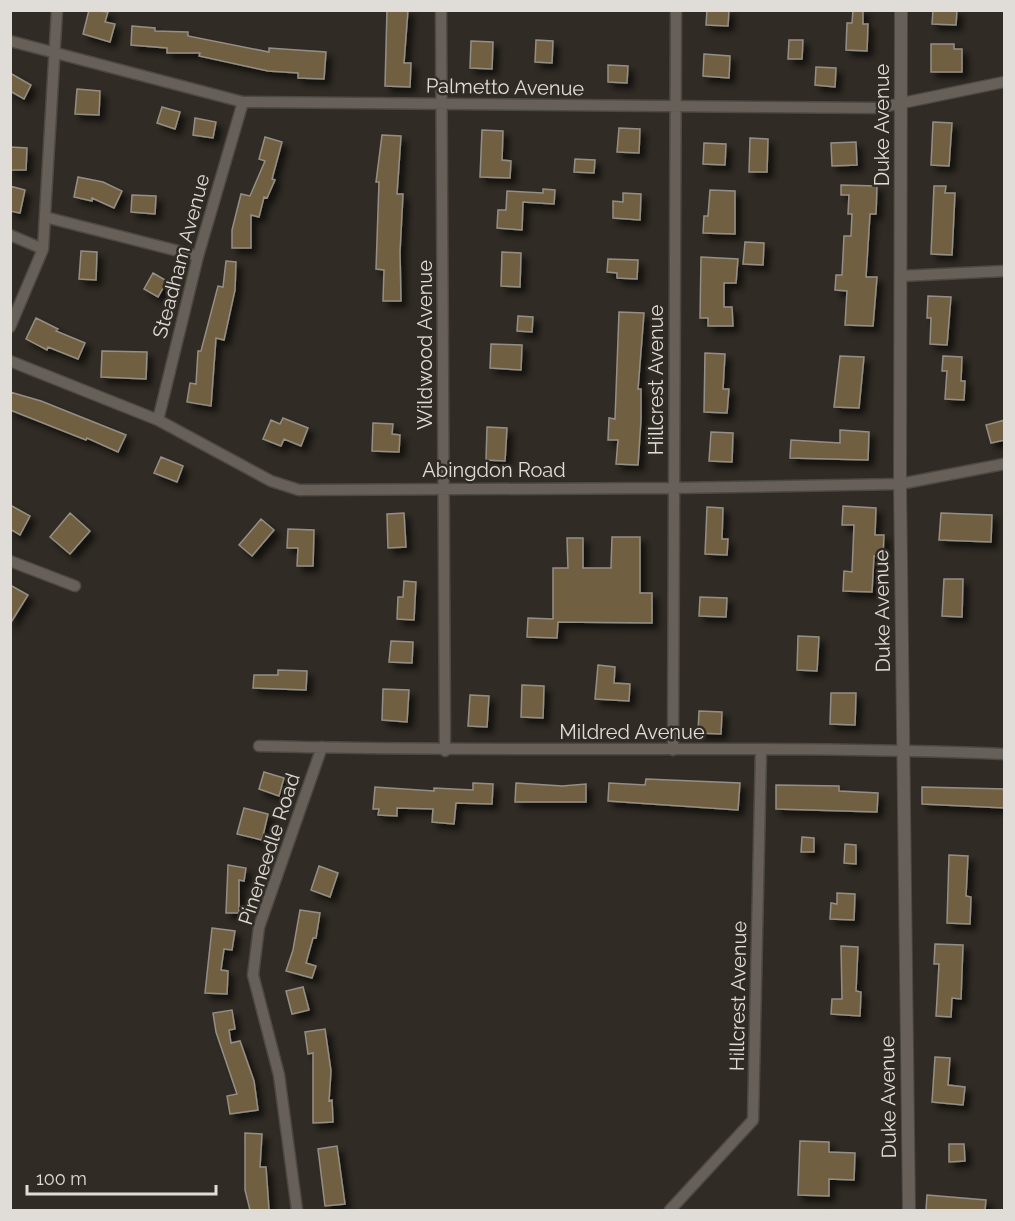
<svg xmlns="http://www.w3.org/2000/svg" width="1015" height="1221" font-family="Raleway,sans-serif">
	<defs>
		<filter id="shadow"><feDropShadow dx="5.5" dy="5.5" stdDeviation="3" flood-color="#0009"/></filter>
	</defs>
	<rect width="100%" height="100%" fill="#302b24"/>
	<path fill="#705e40" stroke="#948f86" stroke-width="1.5" filter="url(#shadow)" d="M89,10L108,12L105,22L115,24L110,42L83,34Z
		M387,10H408L404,63H411L410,87L385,86Z
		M707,10H729L728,26L706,25Z
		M853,10H863V24H868L867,51L846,50L847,23H852Z
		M933,10H957L956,25L932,24Z
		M132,26L155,28V31L188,32V36L269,52V48L326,52L324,79L298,78V73L268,71L199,56L200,53H167V48L131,45Z
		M536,40L553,41L552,63L535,62Z
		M789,40H803L802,59H788Z
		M471,41L493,42L492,69L470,68Z
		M931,44H954V49H962V72H931Z
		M704,54L730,56L729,78L703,76Z
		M608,65L628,66L627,83L608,82Z
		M816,67L836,68L835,87L815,85Z
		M10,73L31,85L24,99L10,91Z
		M77,89L100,91L99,115L75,114Z
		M162,107L180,112L175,129L157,123Z
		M195,118L216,122L213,138L193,135Z
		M933,122L952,123L949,166L931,165Z
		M619,128L640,129L639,153L617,152Z
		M482,130L503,131L502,160L511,161L510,178L480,177Z
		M382,135L401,136L397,194H403L400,252L401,301H383L384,270L376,269L379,182H376Z
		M265,137L282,142L272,179L275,180L267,198L264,197L259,217L251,215V248H232V230L241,194L250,196L265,161L259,159Z
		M750,138L768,139L767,172H749Z
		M856,142L857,165L832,166L831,143Z
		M704,143L726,144L725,165L703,164Z
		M10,147L27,148L26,170H10Z
		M575,159L595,160L594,173L574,172Z
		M78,177L103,182L122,191L114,208L92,198V201L74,197Z
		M841,185L877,186L876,214H870L866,277H877L873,326L845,325L847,291L835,290L836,275H842L844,236H851L852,214H848L849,195H841Z
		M10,186L25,190L20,213L10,211Z
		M934,186H946L945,193H955L952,255L931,254Z
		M543,189L555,190L554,204L523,202L522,230L497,228L498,210H506L507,191L543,193Z
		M710,190L735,191V234L703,233L704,216H708Z
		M623,193L641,194L640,220L613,218V201L623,202Z
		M132,195L156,196L155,214L131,212Z
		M745,242L764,243L763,265L743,264Z
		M81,251L97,252L96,280L79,279Z
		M502,252L521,253L520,287L501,286Z
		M701,257L738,259L736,283H724V307H732L733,326H708V318H700Z
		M608,259L638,260L637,279L617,278V273L607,272Z
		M226,261L236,262L235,290L224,340L216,338L211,406L187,402L190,383L196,384L198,351H201L218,286L223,287Z
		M153,273L167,281L158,297L144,289Z
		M928,296L951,297L947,345L930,344L931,318H927Z
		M619,312L644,313L638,389H641V420L638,465L616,464L618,440H608L609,418L615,419Z
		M518,316L533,317L532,332L517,331Z
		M36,318L58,329L56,331L85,343L78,359L48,347L47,350L26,339Z
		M491,344L522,345L521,370L490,368Z
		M102,351L147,352L146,379L101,377Z
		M705,353L725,354L723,389H729L727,413L704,412Z
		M840,356L864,357L859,408L834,407Z
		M943,356L962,357L961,381H965L964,400L945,399L947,371H942Z
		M10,392L41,401L126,435L118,452L87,438L86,440L10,410Z
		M283,418L308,428L301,446L284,439L281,446L263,439L271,420L280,424Z
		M1005,420V440L991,443L986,425Z
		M373,423L393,424L392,434L400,435L399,452L372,451Z
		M487,427L507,428L505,461L486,460Z
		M840,430L869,432L868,460L790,458L791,440L840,443Z
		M711,432L733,433L732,462L709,461Z
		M161,457L183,466L177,482L154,473Z
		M10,505L30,516L20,535L10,529Z
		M843,506L876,508L875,535H884L883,556H874L872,592L843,591L844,571L852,572L854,525H842Z
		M707,507L723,508L722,539H728L727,555L705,554Z
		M70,513L90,531L70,554L50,537Z
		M404,513L406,547L388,548L387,514Z
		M941,513L992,515L991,542L939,540Z
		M261,519L274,530L252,556L239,545Z
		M288,529L314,530L313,566H297L298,548H287Z
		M612,537H640V593H652V623L558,622L557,638L527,637L528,618L553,619V568H568L567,538H583V568H611Z
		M944,579H963L962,617L942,616Z
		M404,581L416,582L414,620L397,619L398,597H403Z
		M10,585L28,595L10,624Z
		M700,597L727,598L726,617L699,616Z
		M798,636L819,637L817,671L797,670Z
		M391,641L413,642L412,663L389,662Z
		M598,665L615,667L614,683L630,684L629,701L595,699Z
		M278,670L307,671L306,690L253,688L254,675H278Z
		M522,685L544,686L543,718L521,717Z
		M383,689L409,690L407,722L382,720Z
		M831,693H856L855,725L830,724Z
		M470,695L489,696L487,727L468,726Z
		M699,711L722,712L721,734L698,733Z
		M264,772L284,778L279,796L259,789Z
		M646,779L740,783L738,810L608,801L609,783L645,785Z
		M473,783L493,784L492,804L456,803L454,824L432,822L433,809L397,808V816L378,815L379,809H373L375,787L434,791V788L473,790Z
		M516,783L562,786L586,784V802H515Z
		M776,785L839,786V791L878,793L877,812L776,809Z
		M922,787L1005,789V808L922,804Z
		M244,808L268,814L262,840L237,834Z
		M802,837L814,838V852H801Z
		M845,844L856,845V864L844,863Z
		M949,855L968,856L966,896L971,897L970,924L947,923Z
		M228,865L246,868L244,881L239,880V913H226Z
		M319,866L338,873L330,897L311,890Z
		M837,893L855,894L854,920L830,919L831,903L837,904Z
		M300,910L320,913L316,938H313L306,963L316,966L312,978L286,971L293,950Z
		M212,928L235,931L232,950L224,949L221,970L228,971L227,994L205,993Z
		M935,944L963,945L961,999L952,998L951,1017L936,1016L939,964H934Z
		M841,946L858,947L856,991L861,992L860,1016L831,1014L832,999H842Z
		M303,987L309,1010L292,1014L286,991Z
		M232,1010L235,1029L229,1030L231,1043L240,1041L254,1081L258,1110L230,1114L227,1096L237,1094L216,1032L213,1013Z
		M325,1029L331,1071L329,1101L332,1100L333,1122L313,1123V1053L308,1054L305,1032Z
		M935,1057L950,1058L948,1085L965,1087L963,1105L932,1102Z
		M245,1133L262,1134L260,1167H266L269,1210H250L245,1190Z
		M800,1141L829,1142V1152L855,1153L854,1180L829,1179V1196L798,1195Z
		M949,1144H964L965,1161L949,1162Z
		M337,1146L345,1204L325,1206L318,1149Z
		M927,1195L986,1200L985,1210H926Z"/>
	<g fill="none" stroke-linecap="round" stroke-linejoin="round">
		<defs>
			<path id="minor" d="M441,10L445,751
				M10,41L243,102L878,108L1004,82
				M45,217L198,256
				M10,235L43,249
				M901,276L1004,271
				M10,327L43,249L57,10
				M10,361L158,420L271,481L299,490L673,488L900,484L1004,464
				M158,420L198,256L243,102
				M10,561L75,586
				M259,746C508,753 756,744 1004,754
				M673,750L676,10
				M297,1210L279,1075L253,975L259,927L322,747
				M670,1210L753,1120L761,750"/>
			<path id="tertiary" d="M901,10L900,484L909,1210"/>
		</defs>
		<use href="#minor" stroke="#4c4842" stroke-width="13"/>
		<use href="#tertiary" stroke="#4c4842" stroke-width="14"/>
		<use href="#minor" stroke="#666058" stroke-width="10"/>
		<use href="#tertiary" stroke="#666058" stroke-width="12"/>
	</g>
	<g text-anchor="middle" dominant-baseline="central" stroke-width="5" stroke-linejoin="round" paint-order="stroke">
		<g font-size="20" fill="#e0ddd8" stroke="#302b24">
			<text transform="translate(505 87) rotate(1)">Palmetto Avenue</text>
			<text transform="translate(882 125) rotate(-90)">Duke Avenue</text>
			<text transform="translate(181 256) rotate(-75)">Steadham Avenue</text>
			<text transform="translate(425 345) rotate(-90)">Wildwood Avenue</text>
			<text transform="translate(656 380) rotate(-90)">Hillcrest Avenue</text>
			<text x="494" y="470">Abingdon Road</text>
			<text transform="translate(882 611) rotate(-91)">Duke Avenue</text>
			<text x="632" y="732">Mildred Avenue</text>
			<text transform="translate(269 849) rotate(-72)">Pineneedle Road</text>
			<text transform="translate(738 996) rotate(-89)">Hillcrest Avenue</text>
			<text transform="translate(888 1097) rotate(-91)">Duke Avenue</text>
		</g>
	</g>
	<rect width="1015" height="1221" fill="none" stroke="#e0ddd8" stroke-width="24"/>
	<path d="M27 1185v9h189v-9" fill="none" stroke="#e0ddd8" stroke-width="3"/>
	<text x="36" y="1185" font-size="18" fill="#e0ddd8" stroke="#302b24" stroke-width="4.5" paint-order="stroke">100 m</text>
</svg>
